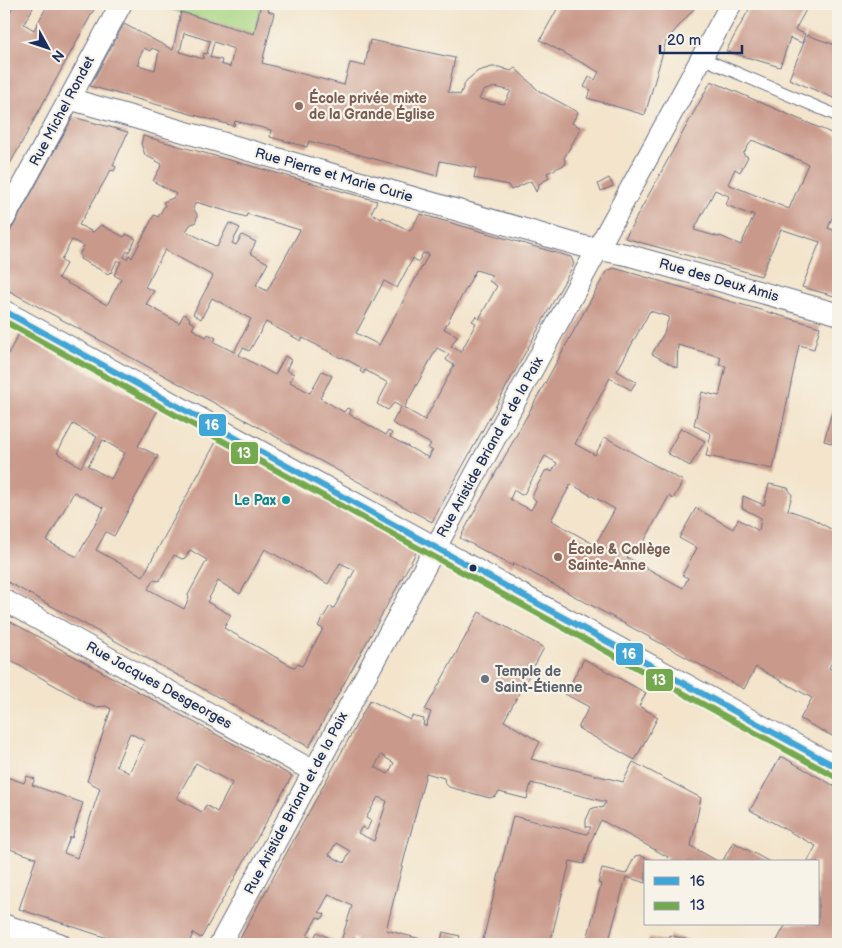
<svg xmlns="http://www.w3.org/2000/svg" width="842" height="948" font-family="'Balsamiq Sans',sans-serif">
	<rect width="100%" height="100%" fill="#f7f3e8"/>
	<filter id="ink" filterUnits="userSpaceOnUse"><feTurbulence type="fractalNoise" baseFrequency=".02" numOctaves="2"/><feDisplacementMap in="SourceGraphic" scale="10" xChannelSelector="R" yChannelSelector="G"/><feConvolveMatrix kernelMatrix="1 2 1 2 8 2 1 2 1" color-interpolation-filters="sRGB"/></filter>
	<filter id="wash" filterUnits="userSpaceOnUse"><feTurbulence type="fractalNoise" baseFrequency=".0096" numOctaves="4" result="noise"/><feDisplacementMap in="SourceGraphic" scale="20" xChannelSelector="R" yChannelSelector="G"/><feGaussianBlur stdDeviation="1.12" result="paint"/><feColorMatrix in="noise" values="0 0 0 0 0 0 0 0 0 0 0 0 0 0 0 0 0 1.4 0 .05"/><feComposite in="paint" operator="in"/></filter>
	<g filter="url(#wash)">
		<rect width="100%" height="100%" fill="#f3e4cb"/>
		<path fill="#a9d785" stroke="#628372" d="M153,4H261L254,34Z"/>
		<g id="blocks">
			<path fill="#c99a8b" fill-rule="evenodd" d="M8,4H35L24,24L34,30L48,4H97L4,175V63L9,53L4,51V24L13,6Z
				M261,4H270L268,11L274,13L262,63L344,85L350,63L365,66L370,40L455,58L448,92L460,95L466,81L478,71L492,67H499L511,71L515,68L539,91L578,112L572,123L581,128L564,158L566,164L547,173L549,178L539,184L536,192L531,181L511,190L508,185L474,178L476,168L440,161L437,176L309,141L307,147L270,137L271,130L235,121L234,126L90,86L124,24L173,50L181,12L254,34ZM184,33L210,41L207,54L204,53L203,59L180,52ZM214,42L234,49L230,67L221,64L222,60L210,57ZM144,48L150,51L152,48L159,51L155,70L138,65L140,62L138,60ZM495,87L511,91L504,104L479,99L483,91Z
				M560,4H698L666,41L645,115L587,98L591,90L584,87L589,77L595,80L599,72L540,40Z
				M752,4H809L795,30L805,34L802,43L790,38L780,67L726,51Z
				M827,4H838L836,9Z
				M807,35L838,46V100L789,79Z
				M711,81L838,136V203L828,228L838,232V297L802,287L820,242L781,229L761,276L625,238ZM752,140L808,164L789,209L728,184L735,169L740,172L748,157L743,154ZM715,190L729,196L726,205L751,215L752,213L754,215L741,245L720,236L719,237L694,230Z
				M73,117L128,132L113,165L116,167L114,171L111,170L79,225L93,232L101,225L124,237L126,234L136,239L129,252L127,251L124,257L127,259L129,255L132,258L154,215L158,217L165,205L163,202L173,198L176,194L153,181L162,164L145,155L141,144L143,136L377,201L371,213L382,219L383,217L410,231L420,214L571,257L574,264L432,522L4,288V243ZM196,202L246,217L247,214L300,230L267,291L256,285L268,263L250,253L256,242L242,235L236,245L232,243L240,228L229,223L217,247L186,231L191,224L195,223L197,218V214L193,208ZM72,240L84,246L79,255L81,256L80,259L108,274L110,272L111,273L117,260L121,262L114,275L121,279L107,305L58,278L66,264L61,260ZM165,250L213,276L193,314L201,319L212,298L251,319L234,352L214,342L216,338L208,334L206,337L192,329L195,324L189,321L190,318L184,314L179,323L146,304L154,291L145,287ZM423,253L429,254L379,345L356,333L384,281L397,288L413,258L418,262ZM476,270L492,275L489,281L497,286L479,319L476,316L472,321L476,323L461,352L451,346L458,336L444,329ZM266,322L301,341L303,338L341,358L342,357L362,368L360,371L363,374L365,370L388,383L377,404L388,410L394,403L401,407L392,423L431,444L428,448L433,451L431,452L429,458L390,437L392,433L388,431L386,435L349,414L351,410L347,408L344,412L320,398L332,376L322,371L310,393L290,382L294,374L286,370L291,360L285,356L275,375L239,355L243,348L249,351L250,350ZM437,348L449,354L446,360L454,365L425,420L404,408Z
				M609,178L613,186L601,191L598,184Z
				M614,268L820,327L814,349L799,345L773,469L706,456L711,434L694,425L702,392L719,396L726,366L719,365L721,357L678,345L677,368L652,354L664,333L669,317L650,311L617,371L636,382L631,390L610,378L575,444L595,455L605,437L683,481L673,499L669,496L641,547L621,554L683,588L688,578L682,575L697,548L679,538L696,508L733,529L738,519L759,531L761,518L742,508L743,496L764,505L769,484L788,488L792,495L788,510L811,518L838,533V651L829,668L838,673V739L800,719L812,698L756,667L744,689L514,563L513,566L460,538L606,272ZM545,456L557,463L552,472L549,470L545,471L532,496L536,501L531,510L510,499L514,490L521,495L524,494ZM571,484L615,509L595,545L551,520Z
				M19,334L158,410L138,446L158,456L114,536L106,532L96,550L143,576L216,442L417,551L309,747L4,580V361ZM73,424L97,437L81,467L57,453ZM103,440L125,453L111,479L88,466ZM74,492L104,508L77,557L47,541ZM265,549L328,584L340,563L355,570L334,608L330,606L318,626L323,629L302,666L297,664L295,668L224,628L231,615L207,602L218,581L240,594ZM190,550L207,560L188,595L189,598L184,609L148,589L153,580L159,581L174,555L182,559L185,558Z
				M838,389V445L824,441Z
				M681,428L705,441L690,466L667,453Z
				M479,612L544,648L504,721L540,742L531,759L623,782L633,762L701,798L691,846L719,862H665L668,857L601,820L591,841L584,864L570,861L550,944H482L513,816L587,834L591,827H586V820L591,809L597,807L602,808L606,802L531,783L527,799L499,792L496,796L490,798L449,787L445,783L444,778L426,773L386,930L440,944H355L357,939L353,938L352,944H237L370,700L410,720L412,716L424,719L423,725L426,726L431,712L425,710ZM381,755L394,763L388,774L375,767ZM378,797L387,801L374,841L358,833L362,827L367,830L371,821L366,818ZM336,843L350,851L344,863L329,855ZM329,894L352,906L340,944L317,932L313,939L307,936L317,917L322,919L325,914L319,912Z
				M4,618L292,776L201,938L193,933L189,944H126L19,909L36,858L4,847V776L24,783L27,776L35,779L32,785L83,803L72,838L70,837L64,853L77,858L100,788L87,781L111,709L106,706L95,707L90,705L4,657ZM130,733L145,741L129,773L116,766ZM196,763L232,783L217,812L206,805L202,812L177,798Z
				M584,659L646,693L639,706L658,717L635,760L578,728L589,707L565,694Z
				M781,756L838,788V932L832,944H775L786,924H818V862H807L816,846L750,810Z
				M733,842L770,862H722Z
				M640,855L653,862H646V883L626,877L608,944H586L601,884L598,883L602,869L626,874L635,856Z
				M443,932L460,936L458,944H440Z
				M670,935L703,944H648L650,937L669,943Z"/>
		</g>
	</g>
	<g filter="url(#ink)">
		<use href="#blocks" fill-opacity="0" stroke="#676e84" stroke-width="1"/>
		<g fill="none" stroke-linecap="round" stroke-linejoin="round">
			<defs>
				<path id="service" d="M702,58L838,116"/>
				<path id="minor" d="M70,99L582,246L628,255L838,314
					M4,219L121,4
					M4,311L838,768
					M4,600L313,771
					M4,925L60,944
					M220,944L731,4"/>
			</defs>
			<use href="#service" stroke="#676e84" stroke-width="13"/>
			<use href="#minor" stroke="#676e84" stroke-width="23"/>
			<use href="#service" stroke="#fff" stroke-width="11"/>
			<use href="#minor" stroke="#fff" stroke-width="21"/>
			<defs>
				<path id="bus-1" d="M4,311L838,768"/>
				<path id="bus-2" d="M4,321L834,776"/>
			</defs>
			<use href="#bus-1" stroke="#f7f3e8" stroke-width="10"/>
			<use href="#bus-2" stroke="#f7f3e8" stroke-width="10"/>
			<use href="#bus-1" stroke="#40a5d7" stroke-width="6"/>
			<use href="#bus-2" stroke="#75a94f" stroke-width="6"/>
		</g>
	</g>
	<g fill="#8d6e63" stroke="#f7f3e8" stroke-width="2">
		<circle cx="299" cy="106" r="5"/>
		<circle cx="558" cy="557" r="5"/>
	</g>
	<circle fill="#0f9aa8" stroke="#f7f3e8" stroke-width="2" cx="286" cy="500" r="5"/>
	<circle fill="#1b2f5e" stroke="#f7f3e8" stroke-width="2" cx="473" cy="568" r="4.5"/>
	<circle fill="#6b7280" stroke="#f7f3e8" stroke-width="2" cx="485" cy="679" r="5"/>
	<g text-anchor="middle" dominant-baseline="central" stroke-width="4.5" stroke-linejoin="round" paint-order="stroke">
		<g font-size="14" font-weight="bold" fill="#785e54" stroke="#f7f3e8" text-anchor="start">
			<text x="309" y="98">École privée mixte<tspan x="309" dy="16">de la Grande Église</tspan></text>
			<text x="568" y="549">École &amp; Collège<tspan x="568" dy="16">Sainte-Anne</tspan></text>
		</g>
		<g font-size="14" fill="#1b2f5e" stroke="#f7f3e8">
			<text transform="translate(62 111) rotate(-62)">Rue Michel Rondet</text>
			<text transform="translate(334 175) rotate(16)">Rue Pierre et Marie Curie</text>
			<text transform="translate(719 280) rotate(16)">Rue des Deux Amis</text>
			<text transform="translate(490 447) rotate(-61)">Rue Aristide Briand et de la Paix</text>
			<text transform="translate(159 685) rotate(29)">Rue Jacques Desgeorges</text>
			<text transform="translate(296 803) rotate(-62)">Rue Aristide Briand et de la Paix</text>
		</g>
		<g font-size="14" font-weight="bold" fill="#0d838f" stroke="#f7f3e8" text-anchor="end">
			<text x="276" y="500">Le Pax</text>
		</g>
		<g font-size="14" font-weight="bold" fill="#5b616d" stroke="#f7f3e8" text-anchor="start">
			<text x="495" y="671">Temple de<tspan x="495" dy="16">Saint-Étienne</tspan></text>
		</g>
	</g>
	<g stroke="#f7f3e8" stroke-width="2">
		<rect x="198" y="413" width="29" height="24" rx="5" fill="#40a5d7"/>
		<rect x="230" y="441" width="29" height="24" rx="5" fill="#75a94f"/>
		<rect x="615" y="642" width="29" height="24" rx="5" fill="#40a5d7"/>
		<rect x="645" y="668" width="29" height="24" rx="5" fill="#75a94f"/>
	</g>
	<g font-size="14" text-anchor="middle" font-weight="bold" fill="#fff">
		<text x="212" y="430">16</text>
		<text x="244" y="458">13</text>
		<text x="629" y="659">16</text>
		<text x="659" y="685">13</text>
	</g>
	<rect width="842" height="948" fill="none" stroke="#f7f3e8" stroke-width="20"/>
	<rect x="644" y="860" width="175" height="65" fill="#f7f3e8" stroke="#9fa5b1"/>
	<rect x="654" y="877" width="25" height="8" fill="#40a5d7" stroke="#9fa5b1"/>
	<text x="690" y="886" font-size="15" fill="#1b2f5e">16</text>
	<rect x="654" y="902" width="25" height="8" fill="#75a94f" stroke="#9fa5b1"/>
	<text x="690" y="910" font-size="15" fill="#1b2f5e">13</text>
	<g transform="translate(48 48) rotate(130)" stroke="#f7f3e8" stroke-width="4" paint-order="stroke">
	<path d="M0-4L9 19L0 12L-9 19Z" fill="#1b2f5e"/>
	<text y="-8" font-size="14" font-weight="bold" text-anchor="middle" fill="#1b2f5e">N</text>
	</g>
	<path d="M660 45v8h82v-8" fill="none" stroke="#1b2f5e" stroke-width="2.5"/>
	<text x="667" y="45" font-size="15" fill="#1b2f5e" stroke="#f7f3e8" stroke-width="4" paint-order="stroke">20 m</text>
</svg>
